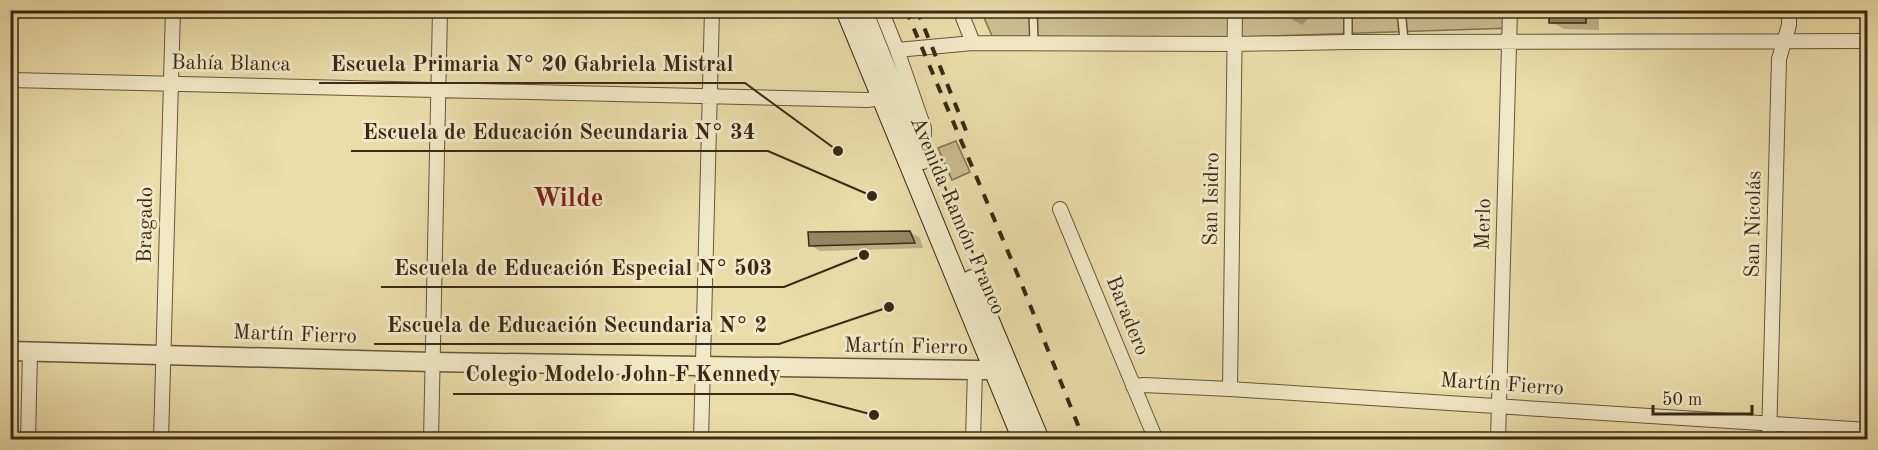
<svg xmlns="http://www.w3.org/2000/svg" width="1878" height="450" font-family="'Old Standard TT',serif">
	<rect width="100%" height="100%" fill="#eadca8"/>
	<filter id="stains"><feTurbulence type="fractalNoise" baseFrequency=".00333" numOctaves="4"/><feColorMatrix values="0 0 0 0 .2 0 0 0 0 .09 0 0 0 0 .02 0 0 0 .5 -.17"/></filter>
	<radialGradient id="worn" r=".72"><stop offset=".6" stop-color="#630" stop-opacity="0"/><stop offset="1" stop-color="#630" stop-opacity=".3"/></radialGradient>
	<path fill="#ccbd8f" stroke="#847253" stroke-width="1.5" d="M1512,10V28L996,45L981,11Z
		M956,141L970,172L952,180L938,148Z"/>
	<path fill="#0003" d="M1283,10H1317L1302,25L1293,20Z
		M1551,10H1599V30L1564,29L1551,22Z
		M910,232L920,238L923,248L820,251L810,245Z"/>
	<path fill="#968662" stroke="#3b2817" stroke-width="1.5" d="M1549,10H1586V23H1549Z
		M910,231L915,243L809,246L808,232Z"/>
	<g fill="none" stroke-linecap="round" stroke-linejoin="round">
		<defs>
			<path id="service" d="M1033,10L1034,43
				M1348,10V42
				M1398,10L1402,19L1404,41"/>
			<path id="minor" d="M881,10L897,50L924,128L923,162
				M960,10L973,43
				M897,50L973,43L1235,44L1348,42L1868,41
				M10,80L867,100L882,98
				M1060,209L1156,440
				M1133,386L1144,385L1230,389L1868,430
				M1230,389L1235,10
				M28,440L30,352
				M161,440L173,10
				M431,440L440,10
				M701,440L712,10
				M973,440L975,370
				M1498,440L1510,10
				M1769,440L1779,59L1789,25V10"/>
			<path id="tertiary" d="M10,351L433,362L975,370H995L1008,366"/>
			<path id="secondary" d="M846,10L1023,440
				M862,10L918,150
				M972,280L1039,440"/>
		</defs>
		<use href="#service" stroke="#67553b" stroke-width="10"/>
		<use href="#minor" stroke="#67553b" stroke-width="16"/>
		<use href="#tertiary" stroke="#67553b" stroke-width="21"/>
		<use href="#secondary" stroke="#3b2817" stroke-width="22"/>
		<path stroke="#3b2817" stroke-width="2" stroke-dasharray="4.5 3" stroke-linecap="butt" d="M936,166L978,265"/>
		<use href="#service" stroke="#f1e8c6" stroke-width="7"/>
		<use href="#minor" stroke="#f1e8c6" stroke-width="14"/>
		<use href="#tertiary" stroke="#f1e8c6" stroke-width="18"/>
		<use href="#secondary" stroke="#f1e8c6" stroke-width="20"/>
		<path stroke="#3b2817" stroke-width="4" stroke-dasharray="10 10" stroke-linecap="butt" d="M906,10L1022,285L1084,440
			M917,10L967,133"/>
	</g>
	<g text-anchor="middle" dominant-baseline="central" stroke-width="6" stroke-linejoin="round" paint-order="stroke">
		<g font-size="21" fill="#3b2817" stroke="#f1e8c6">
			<text transform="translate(231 64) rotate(1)">Bahía Blanca</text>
			<text transform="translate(1212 199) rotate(-89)">San Isidro</text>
			<text transform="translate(957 216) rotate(67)">Avenida Ramón Franco</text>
			<text transform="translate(1484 224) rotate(-88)">Merlo</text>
			<text transform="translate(1754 224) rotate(-89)">San Nicolás</text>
			<text transform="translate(146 225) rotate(-89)">Bragado</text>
			<text transform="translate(1127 316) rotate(68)">Baradero</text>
			<text transform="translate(295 335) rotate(2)">Martín Fierro</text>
			<text transform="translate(906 347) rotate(1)">Martín Fierro</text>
			<text transform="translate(1502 385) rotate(4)">Martín Fierro</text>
		</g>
		<g font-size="27" font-weight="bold" fill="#7a1f14" stroke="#f1e8c6">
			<text x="568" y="198">Wilde</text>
		</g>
	</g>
	<path fill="none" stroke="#3b2817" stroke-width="2" d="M838 151L745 83H319M872 196L768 151H351M864 255L784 287H381M889 307L779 344H374M874 415L793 394H453"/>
	<g fill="#3b2817" stroke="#f1e8c6" stroke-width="2">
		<circle cx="838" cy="151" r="6"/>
		<circle cx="872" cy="196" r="6"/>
		<circle cx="864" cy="255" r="6"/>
		<circle cx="889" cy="307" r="6"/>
		<circle cx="874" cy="415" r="6"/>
	</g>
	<g font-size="22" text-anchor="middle" font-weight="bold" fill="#3b2817" stroke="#f1e8c6" stroke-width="6" stroke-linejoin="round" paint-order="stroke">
		<text x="532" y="71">Escuela Primaria N° 20 Gabriela Mistral</text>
		<text x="559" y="139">Escuela de Educación Secundaria N° 34</text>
		<text x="583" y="275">Escuela de Educación Especial N° 503</text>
		<text x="577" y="332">Escuela de Educación Secundaria N° 2</text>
		<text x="623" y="381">Colegio Modelo John F Kennedy</text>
	</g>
	<rect width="1878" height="450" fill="none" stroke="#eadca8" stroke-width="36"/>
	<rect x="12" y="12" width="1854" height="426" fill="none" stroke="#3b2817" stroke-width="3"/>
	<rect x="18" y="18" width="1842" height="414" fill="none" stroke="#3b2817" stroke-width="1.5"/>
	<path d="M1653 405v9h99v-9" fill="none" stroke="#3b2817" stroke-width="3"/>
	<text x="1662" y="405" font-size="18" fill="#3b2817" stroke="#f1e8c6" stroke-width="4.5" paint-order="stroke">50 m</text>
	<rect width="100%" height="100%" filter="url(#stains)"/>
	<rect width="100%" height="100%" fill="url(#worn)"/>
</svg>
